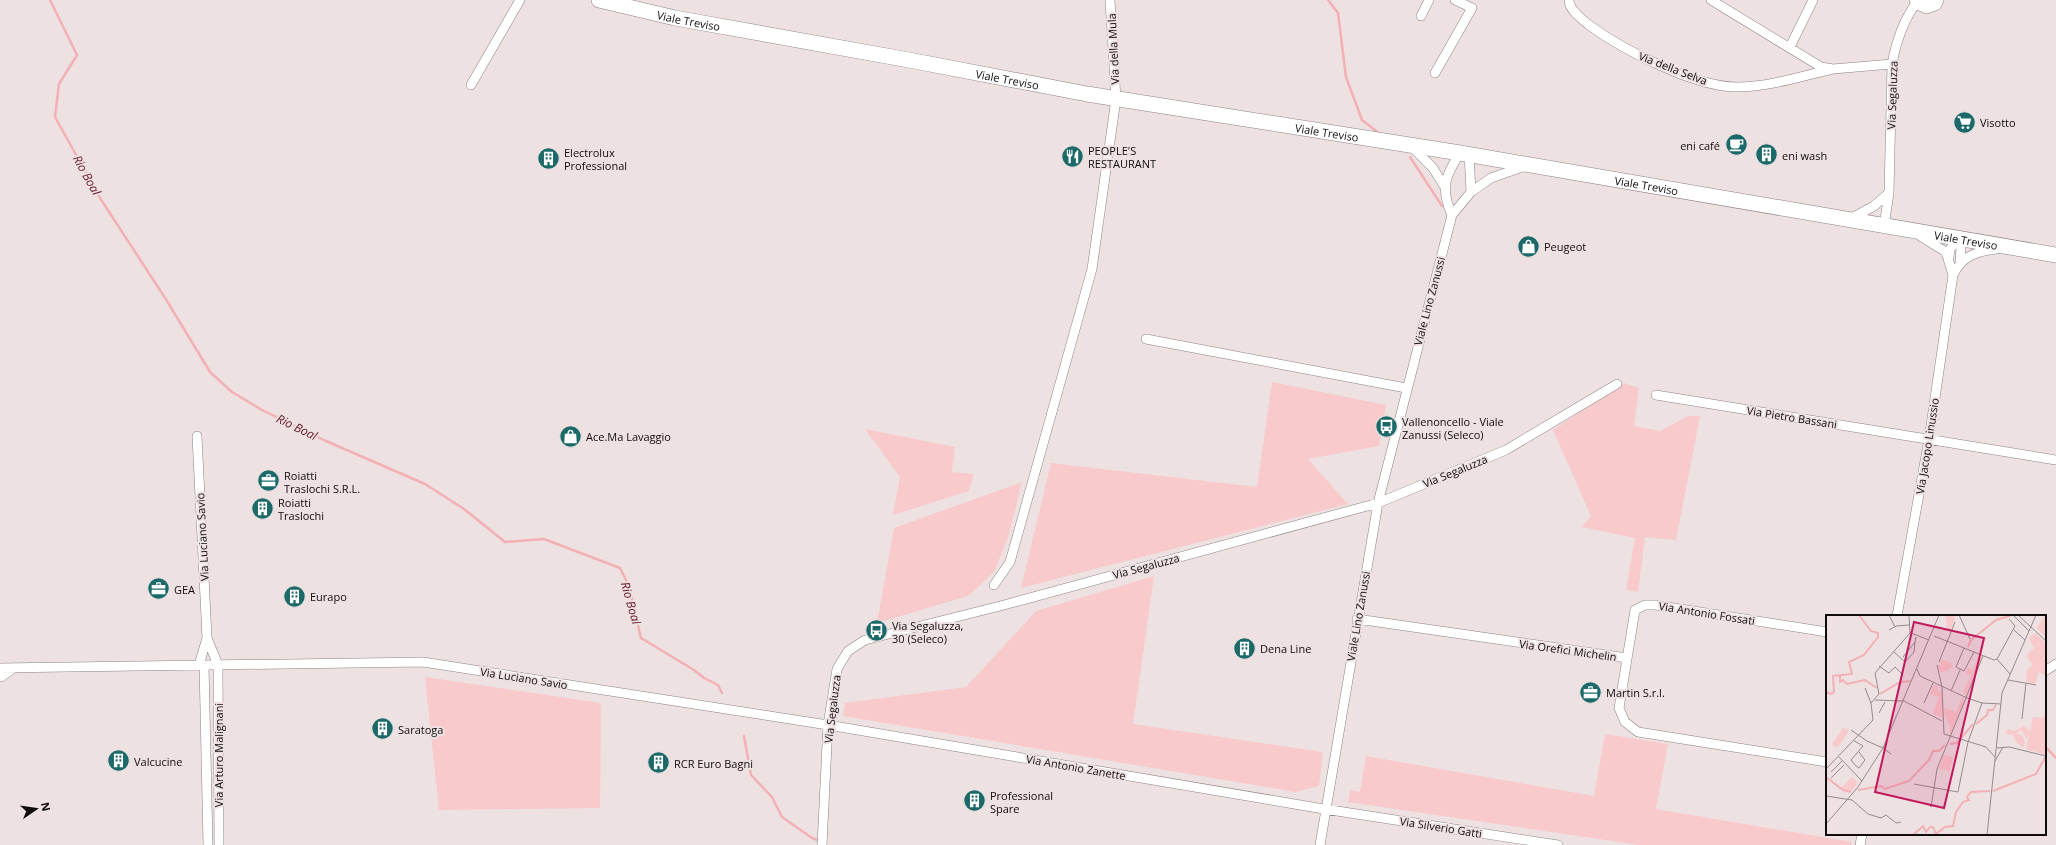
<svg xmlns="http://www.w3.org/2000/svg" width="2056" height="845" font-family="'Open Sans',sans-serif">
	<rect width="100%" height="100%" fill="#ede1e2"/>
	<path fill="#f9cacc" d="M1272,382L1386,405L1379,446L1308,459L1348,504L1021,588L1051,463L1257,487Z
		M1624,383L1639,388L1634,426L1660,431L1688,416H1700L1676,540L1645,537L1638,592L1626,590L1635,538L1582,527L1591,516L1553,430Z
		M865,429L955,447L952,472L974,474L969,491L893,515L900,477Z
		M1022,482L1008,538L994,572L968,596L877,623L894,528Z
		M1154,576L1133,724L1323,752L1319,786L1296,792L843,716L845,703L966,687L1036,611Z
		M425,677L601,703L600,808L439,810Z
		M1605,734L1668,744L1656,809L1852,842L1851,845H1639L1348,802L1350,790L1360,792L1366,756L1594,796Z"/>
	<g fill="none" stroke-linecap="round" stroke-linejoin="round">
		<path stroke="#f3b0b5" stroke-width="2.5" d="M50,0L77,55L59,84L55,117L100,198L167,301L210,372L232,392L262,410L326,441L425,484L464,509L505,542L544,539L620,568L629,586L641,638L694,670L704,678L718,685L722,693
			M1328,0L1338,13L1346,77L1362,120L1380,134
			M1410,157L1442,206
			M744,736L751,775L772,797L782,817L812,838L820,841
			M2045,746L2056,758"/>
		<defs>
			<path id="street" d="M1569,0C1569,10 1582,19 1589,25C1623,50 1695,87 1737,87C1769,87 1802,76 1833,69
				M1711,0L1821,67L1833,69L1892,64
				M1421,16L1429,0
				M1790,47L1813,0
				M1435,73L1472,8L1455,0
				M471,85L520,0
				M1412,147L1433,168L1444,186
				M1469,154L1471,192
				M1452,215C1440,189 1445,176 1460,153
				M1850,219L1874,206L1889,193
				M1884,226L1889,193L1892,64C1896,43 1904,19 1917,2
				M1920,236L1946,252L1953,275
				M1949,257L1950,249L1958,240L1961,248L1960,262
				M1146,339L1406,388
				M1656,395L2056,460
				M197,436L207,638L218,665L219,845
				M994,585L1010,562L1092,269L1116,99L1110,0
				M1897,616L1929,439L1953,275C1962,256 1977,251 1997,249
				M1357,619L1627,658
				M1827,632L1655,605H1645L1635,610L1619,708L1625,722L1638,732L1827,762
				M199,665L207,638
				M204,665L208,845
				M0,668L423,662L828,725L1324,809L1558,845
				M2045,671L2056,664
				M1,677L14,668
				M822,845L828,725L837,669L848,651L865,640L1004,605L1378,503L1506,450L1617,384
				M1320,845L1378,503L1452,215L1471,192L1491,178L1525,166
				M1860,845L1862,834"/>
			<path id="secondary" d="M1916,0L1920,4L1927,7L1935,4L1937,0"/>
			<g id="primary">
				<path id="s1" d="M599,0L675,18L909,60L1087,94L1460,153L2056,255"/>
			</g>
		</defs>
		<use href="#street" stroke="#8c8282" stroke-width="10"/>
		<use href="#secondary" stroke="#8c8282" stroke-width="14"/>
		<use href="#primary" stroke="#8c8282" stroke-width="16"/>
		<use href="#street" stroke="#fff" stroke-width="9"/>
		<use href="#secondary" stroke="#fff" stroke-width="13"/>
		<use href="#primary" stroke="#fff" stroke-width="15"/>
	</g>
	<defs>
		<symbol id="supermarket-disc" viewBox="-11 -11 22 22"><circle r="9.5" fill="#1b6968" stroke="#ede1e2"/><path d="M-6-5.5h2.5l.6 2H6L4.5 2H-2.5L-4.4-4H-6ZM-1.5 3.2a1.3 1.3 0 1 0 .1 0ZM3 3.2a1.3 1.3 0 1 0 .1 0Z" fill="#fff"/></symbol>
		<symbol id="cafe-disc" viewBox="-11 -11 22 22"><circle r="9.5" fill="#1b6968" stroke="#ede1e2"/><path d="M-5.5-4.5H6V0H3Q3 3.5 0 3.5H-2.5Q-5.5 3.5-5.5 0ZM3-3.2v2h1.7v-2ZM-6 4.5H4V6H-6Z" fill="#fff"/></symbol>
		<symbol id="building-disc" viewBox="-11 -11 22 22"><circle r="9.5" fill="#1b6968" stroke="#ede1e2"/><path d="M-4-6H4V6H1V3H-1V6H-4ZM-2.5-4.3h1.7v1.8h-1.7ZM.8-4.3h1.7v1.8H.8ZM-2.5-1h1.7V.8h-1.7ZM.8-1h1.7V.8H.8Z" fill="#fff"/></symbol>
		<symbol id="restaurant-disc" viewBox="-11 -11 22 22"><circle r="9.5" fill="#1b6968" stroke="#ede1e2"/><path d="M-5-6h1v4h1v-4h1v4h1v-4h1v5L-1.5 .5V6h-2V.5L-5-1ZM5-6V6H3V1.5H1.5Q1.5-4 5-6Z" fill="#fff"/></symbol>
		<symbol id="shop-disc" viewBox="-11 -11 22 22"><circle r="9.5" fill="#1b6968" stroke="#ede1e2"/><path d="M-5-2.5h2.3a2.7 3.5 0 0 1 5.4 0H5L5.5 6h-11ZM-1.5-2.5h3a1.5 2.3 0 0 0-3 0Z" fill="#fff"/></symbol>
		<symbol id="bus-disc" viewBox="-11 -11 22 22"><circle r="9.5" fill="#1b6968" stroke="#ede1e2"/><path d="M-5-6H5V4H4V6H2V4H-2V6H-4V4H-5ZM-3.5-4V0h7V-4ZM-3.5 1.2v1.5H-2V1.2ZM2 1.2v1.5H3.5V1.2Z" fill="#fff"/></symbol>
		<symbol id="office-disc" viewBox="-11 -11 22 22"><circle r="9.5" fill="#1b6968" stroke="#ede1e2"/><path d="M-6-3h4V-5.5h4V-3h4V5H-6ZM-1-4.5V-3h2v-1.5ZM-6 0V1H6V0Z" fill="#fff"/></symbol>
	</defs>
	<g fill-rule="evenodd">
		<use href="#supermarket-disc" x="1952" y="110" width="25" height="25"/>
		<use href="#cafe-disc" x="1724" y="132" width="25" height="25"/>
		<use href="#building-disc" x="1754" y="142" width="25" height="25"/>
		<use href="#restaurant-disc" x="1060" y="144" width="25" height="25"/>
		<use href="#building-disc" x="536" y="146" width="25" height="25"/>
		<use href="#shop-disc" x="1516" y="234" width="25" height="25"/>
		<use href="#bus-disc" x="1374" y="414" width="25" height="25"/>
		<use href="#shop-disc" x="558" y="424" width="25" height="25"/>
		<use href="#office-disc" x="256" y="468" width="25" height="25"/>
		<use href="#building-disc" x="250" y="496" width="25" height="25"/>
		<use href="#office-disc" x="146" y="576" width="25" height="25"/>
		<use href="#building-disc" x="282" y="584" width="25" height="25"/>
		<use href="#bus-disc" x="864" y="618" width="25" height="25"/>
		<use href="#building-disc" x="1232" y="636" width="25" height="25"/>
		<use href="#office-disc" x="1578" y="680" width="25" height="25"/>
		<use href="#building-disc" x="370" y="716" width="25" height="25"/>
		<use href="#building-disc" x="106" y="748" width="25" height="25"/>
		<use href="#building-disc" x="646" y="750" width="25" height="25"/>
		<use href="#building-disc" x="962" y="788" width="25" height="25"/>
	</g>
	<g text-anchor="middle" dominant-baseline="central" stroke-width="4" stroke-linejoin="round" paint-order="stroke">
		<g font-size="11" fill="#100c0c" stroke="#ede1e2">
			<text stroke="none"><textPath href="#s1" startOffset="92">Viale Treviso</textPath></text>
			<text transform="translate(1113 49) rotate(-93)">Via della Mula</text>
			<text transform="translate(1673 68) rotate(21)">Via della Selva</text>
			<text stroke="none"><textPath href="#s1" startOffset="416">Viale Treviso</textPath></text>
			<text transform="translate(1892 95) rotate(-88)">Via Segaluzza</text>
			<text stroke="none"><textPath href="#s1" startOffset="740">Viale Treviso</textPath></text>
			<text stroke="none"><textPath href="#s1" startOffset="1064">Viale Treviso</textPath></text>
			<text stroke="none"><textPath href="#s1" startOffset="1388">Viale Treviso</textPath></text>
			<text transform="translate(1429 301) rotate(-75)">Viale Lino Zanussi</text>
			<text transform="translate(1792 417) rotate(9)">Via Pietro Bassani</text>
			<text transform="translate(1927 446) rotate(-81)">Via Jacopo Linussio</text>
			<text transform="translate(1455 471) rotate(-22)">Via Segaluzza</text>
			<text transform="translate(202 537) rotate(-93)">Via Luciano Savio</text>
			<text transform="translate(1146 566) rotate(-15)">Via Segaluzza</text>
			<text transform="translate(1707 613) rotate(9)">Via Antonio Fossati</text>
			<text transform="translate(1358 616) rotate(-80)">Viale Lino Zanussi</text>
			<text transform="translate(1568 650) rotate(8)">Via Orefici Michelin</text>
			<text transform="translate(524 678) rotate(9)">Via Luciano Savio</text>
			<text transform="translate(832 709) rotate(-83)">Via Segaluzza</text>
			<text transform="translate(218 755) rotate(-90)">Via Arturo Malignani</text>
			<text transform="translate(1076 767) rotate(10)">Via Antonio Zanette</text>
			<text transform="translate(1441 827) rotate(9)">Via Silverio Gatti</text>
		</g>
		<g font-size="11" fill="#100c0c" stroke="#ede1e2" text-anchor="start">
			<text x="1980" y="122">Visotto</text>
			<text x="1720" y="145" text-anchor="end">eni café</text>
			<text x="1088" y="150">PEOPLE'S<tspan x="1088" dy="13">RESTAURANT</tspan></text>
			<text x="564" y="152">Electrolux<tspan x="564" dy="13">Professional</tspan></text>
			<text x="1782" y="155">eni wash</text>
			<text x="1544" y="246">Peugeot</text>
			<text x="1402" y="421">Vallenoncello - Viale<tspan x="1402" dy="13">Zanussi (Seleco)</tspan></text>
			<text x="586" y="436">Ace.Ma Lavaggio</text>
			<text x="284" y="475">Roiatti<tspan x="284" dy="13">Traslochi S.R.L.</tspan></text>
			<text x="278" y="502">Roiatti<tspan x="278" dy="13">Traslochi</tspan></text>
			<text x="174" y="589">GEA</text>
			<text x="310" y="596">Eurapo</text>
			<text x="892" y="625">Via Segaluzza,<tspan x="892" dy="13">30 (Seleco)</tspan></text>
			<text x="1260" y="648">Dena Line</text>
			<text x="1606" y="692">Martin S.r.l.</text>
			<text x="398" y="729">Saratoga</text>
			<text x="134" y="761">Valcucine</text>
			<text x="674" y="763">RCR Euro Bagni</text>
			<text x="990" y="795">Professional<tspan x="990" dy="13">Spare</tspan></text>
		</g>
		<g font-size="12" font-style="italic" fill="#641826" stroke="#ede1e2">
			<text transform="translate(87 175) rotate(61)">Rio Boal</text>
			<text transform="translate(297 427) rotate(26)">Rio Boal</text>
			<text transform="translate(631 603) rotate(74)">Rio Boal</text>
		</g>
	</g>
	<g transform="translate(1826 615)">
		<rect width="220" height="220" fill="#ede1e2"/>
		<path d="M119,0H128L129,4L124,15L121,14ZM219,0L220,2V23L211,13ZM209,18L220,28V61L213,57L209,69L200,67L201,55L207,50L200,41L208,33L203,23ZM153,40L156,43L140,81L137,78L145,60L140,58L142,53L147,55ZM115,44L125,48L128,54L124,52L122,56L114,57L111,50H115ZM108,70L112,71V77L116,75L117,103L107,99L113,82L104,79ZM136,82L139,85L124,121V110L119,103L118,92L130,97ZM220,100V140L200,134L207,102L215,103ZM198,111L204,116L201,124L195,115L191,118L197,121L199,127L197,133L189,126L188,120L179,119L182,114L189,116ZM17,113L22,114V118L11,133L6,129ZM118,140L127,142L124,156L113,154ZM26,162L32,168L25,177L17,175L15,173Z" fill="#f9cacc"/>
		<path fill="none" stroke="#f3b0b5" stroke-width="2" d="M142,32L145,25L170,5L184,1M14,61V67L17,65L21,69L39,65L51,73M0,77L5,79L8,77L7,61L26,59L23,47L38,40L52,22V18L45,16L33,0M54,79L74,67L84,66M150,109L161,100L162,95H167L170,90M124,129L131,128L147,109M0,162L17,175L25,177M32,175L55,171L59,174L83,166L103,145L107,136H113L119,130M167,176L210,159L220,141M87,220L97,211L100,217L104,212H107L110,219L119,212L127,211L130,197L137,187L143,185L141,182L145,177L164,176"/>
		<path fill="none" stroke="#958c8c" stroke-width="1" d="M63,0L69,12M133,0L144,24M187,0L203,16M192,0L220,26M63,15L70,11L83,10M188,15L199,25M85,18L103,25M108,21L168,45L171,44M138,33L130,52L138,56L148,37M68,37L79,47L88,37L89,27M77,42L89,27L90,22M171,44L189,11L183,4M171,44L184,59M113,47L129,7M111,50L116,72L118,119L160,132L169,142M53,51L63,58L69,52L77,60M91,54L94,61L141,83L156,88L175,89M182,65L210,70M39,73L45,88M125,76L134,55M49,85L78,86L116,106M98,88L107,68M53,98L59,87M196,104L200,68M25,115L41,126L57,133L65,139M27,125L37,131L25,145L30,151M171,133L183,132L220,141M13,142L36,166M169,146L177,132M30,151L33,153L39,145L33,137M0,154L47,105L45,88L53,79L49,58L84,18L83,0M5,157L16,146M5,163L18,150M88,169L132,177M132,177L142,127L156,88M0,181L26,185L42,199L55,203L60,200L70,208L75,207M104,190L105,192L111,154L157,41M0,209L32,172L57,133L113,0M161,220L176,78L210,0"/>
		<path fill="#c2185b" fill-opacity="0.15" stroke="#c2185b" stroke-width="2" d="M88,7L158,23L118,193L49,177Z"/>
		<rect width="220" height="220" fill="none" stroke="#100c0c" stroke-width="2"/>
	</g>
	<g transform="translate(36 809) rotate(77)" stroke="#ede1e2" stroke-width="3" paint-order="stroke">
	<path d="M0-3L7 15L0 10L-7 15Z" fill="#100c0c"/>
	<text y="-6" font-size="11" font-weight="bold" text-anchor="middle" fill="#100c0c">N</text>
	</g>
</svg>
